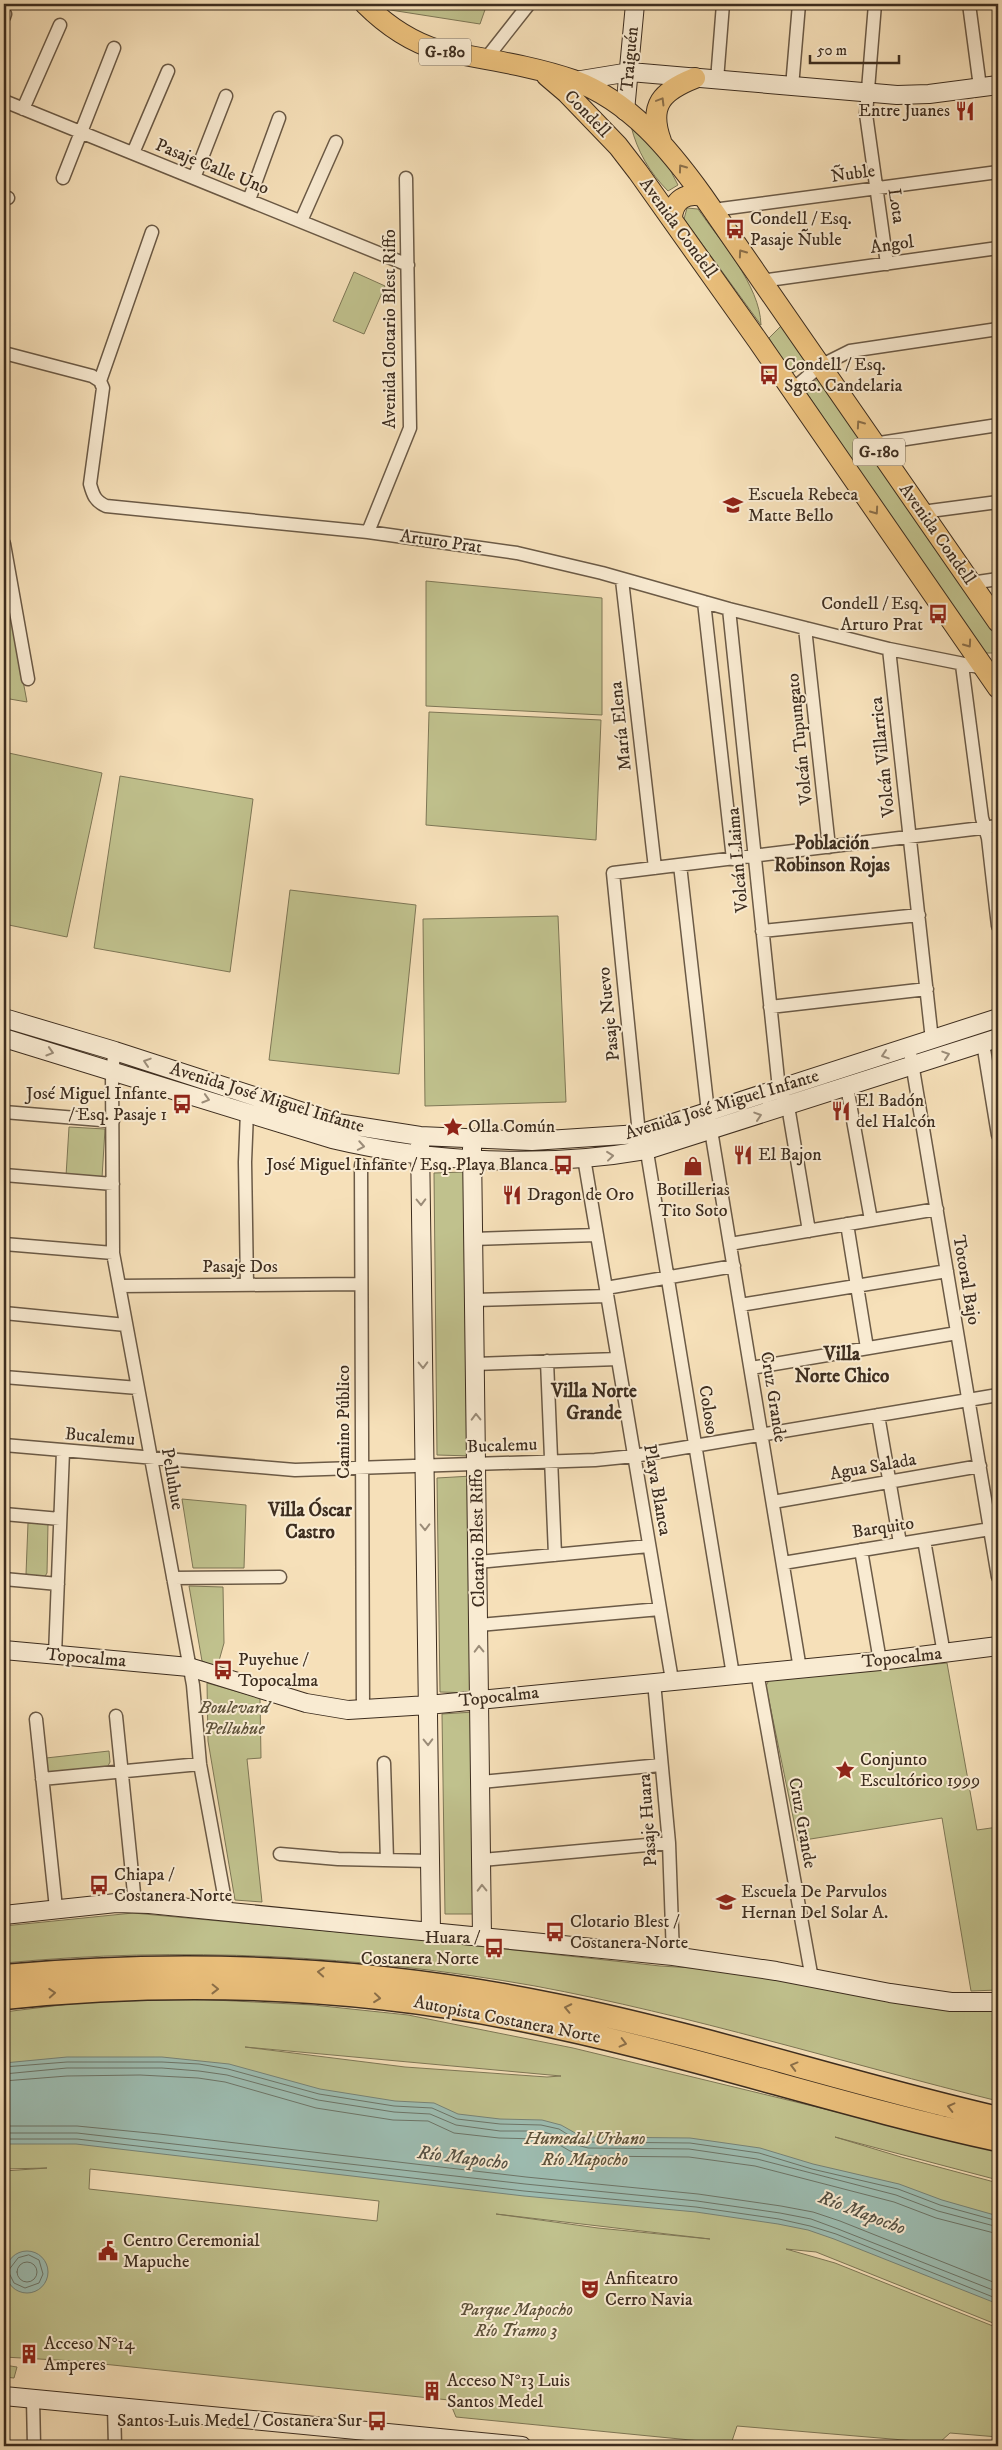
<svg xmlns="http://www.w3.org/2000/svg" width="1002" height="2450" font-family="'IM FELL DW Pica',serif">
	<rect width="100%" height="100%" fill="#f6e0b9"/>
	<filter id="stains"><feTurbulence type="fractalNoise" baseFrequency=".004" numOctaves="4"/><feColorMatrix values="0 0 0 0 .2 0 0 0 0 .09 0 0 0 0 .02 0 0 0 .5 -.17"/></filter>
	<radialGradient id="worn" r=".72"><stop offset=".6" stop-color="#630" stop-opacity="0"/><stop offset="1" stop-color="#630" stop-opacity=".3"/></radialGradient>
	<path fill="#c0c18d" stroke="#7e7756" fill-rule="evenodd" d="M380,4H487L480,24L384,9Z
		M631,126L666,162L678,185L668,191C650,173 637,151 631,126Z
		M687,208L698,209C720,241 760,285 761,325L684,219Z
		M354,272L385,286L364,334L333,321Z
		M781,326L808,363L791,374L769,338Z
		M818,379L998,637V653H984L804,389Z
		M4,579L27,702L4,698Z
		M426,581L602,598V715L426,706Z
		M429,712L601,720L596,840L426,825Z
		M4,752L102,773L67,937L4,924Z
		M120,776L253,799L230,972L94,948Z
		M290,890L416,905L399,1074L269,1060Z
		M558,916L566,1102L425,1106L423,919Z
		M69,1127L105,1129L102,1178L66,1176Z
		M465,1172L472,1456L437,1455L434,1173Z
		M472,1476L474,1693L440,1692L437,1478Z
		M182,1499L246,1505L244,1568H193Z
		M28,1523L48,1524L47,1573L44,1578L26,1574Z
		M189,1586L223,1587L224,1643L217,1668L202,1661Z
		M947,1663L977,1830L998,1827V1990L971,1991L942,1818L798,1841L766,1686L769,1680Z
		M207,1683L260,1698L261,1758L247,1759L262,1902L235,1900L208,1741Z
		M474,1712L477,1914H445L442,1714Z
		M109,1751L110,1762L107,1768L54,1774L48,1772L46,1758Z
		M133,1913L404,1938L660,1966L727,1970L938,2009L998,2011V2101C844,2063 691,2015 535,1986C360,1955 180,1946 4,1963V1926Z
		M194,1999L313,2005L408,2015L573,2048L998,2151V2180L835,2137L901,2157L998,2183V2325L816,2252L786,2249L835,2263L998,2328V2437L950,2433L939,2443L737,2426L731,2444L456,2417L449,2400L74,2361L4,2357V2171L47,2168L4,2169V2012L86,2002ZM245,2047L561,2076L547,2077L405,2067ZM90,2169L379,2201L377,2221L89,2189ZM496,2214L710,2239L598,2228Z
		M4,2365L17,2367L14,2378L4,2377Z"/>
	<path fill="#9dbdb2" stroke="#778377" d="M67,2057H162L229,2064L320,2089L395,2101L434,2103L458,2114L500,2119L542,2120L561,2125L577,2134L591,2137L690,2138L760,2148L813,2164L899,2184L942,2200L998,2216V2304L834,2239L808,2230L778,2224L696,2212L524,2196L76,2144H4V2063Z
		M6 2272a21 21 0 1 1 42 0a21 21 0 1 1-42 0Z"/>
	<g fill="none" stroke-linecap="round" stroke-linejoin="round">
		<path stroke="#6d7568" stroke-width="1" d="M4,2067L67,2062H162L199,2064L228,2069L319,2094L394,2106L432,2108L457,2119L500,2124L541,2125L559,2129L575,2139L590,2142L690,2143L759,2153L812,2169L898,2189L940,2205L998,2221
			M4,2074L67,2068H162L199,2071L227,2075L318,2100L394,2112L430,2114L456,2125L500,2131H540L558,2136L573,2144L588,2148L689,2149L757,2159L896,2195L938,2211L998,2227
			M4,2081L67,2076L140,2075L198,2078L225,2082L316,2108L393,2120L428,2121L454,2133L499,2138L538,2139L556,2143L570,2151L587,2156L689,2157L755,2166L894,2202L936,2218L998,2234
			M4,2126H77L159,2134L526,2177L698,2194L781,2206L813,2212L840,2221L998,2284
			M4,2133H77L525,2184L697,2201L780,2213L811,2219L838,2229L998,2292
			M4,2139H77L524,2191L696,2207L779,2219L810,2226L836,2234L998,2299
			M29,2255L39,2260L43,2274L39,2283L25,2288L14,2283L8,2271L18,2258Z
			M17 2272a10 10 0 1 1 20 0a10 10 0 1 1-20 0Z"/>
		<defs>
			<path id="street" d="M875,4L866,114L887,264
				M969,4L980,87
				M4,17L5,14
				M485,60L529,4
				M717,80L723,4
				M792,87L799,4
				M4,101L408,265
				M23,109L60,25
				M133,153L168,71
				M63,178L114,48
				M194,178L226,96
				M4,199L8,198
				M249,200L279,118
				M713,210L998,172
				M301,221L336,142
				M761,281L998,248
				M4,353L92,376L100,381L103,388L90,484C93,495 95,501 106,506L368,532L517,553L602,573L729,609L889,649L984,668
				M100,381L152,232
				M792,390L820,366L850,351L998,329
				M873,444L998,425
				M922,512L998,502
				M368,532L410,428L406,178
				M4,544L28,679
				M622,580L655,868
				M971,583L998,579
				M704,602L733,859
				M729,609L779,1089L788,1106L809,1231
				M805,628L829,847
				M889,649L932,1040
				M962,665L982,818L988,838L998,926
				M680,865L708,1112L800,1669
				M762,931L919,915
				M770,1007L927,989
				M983,1043L998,1135
				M115,1051L112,1070L113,1253L193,1685L200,1764L227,1911
				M911,1057L998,1577
				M847,1087L871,1220
				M4,1112L113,1121
				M584,1158L672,1680
				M361,1165L363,1710
				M4,1175L113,1184
				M847,1224L867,1348
				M473,1239L597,1235
				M4,1244L113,1253
				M730,1244L937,1209
				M247,1285L245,1162L247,1112
				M119,1286L361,1284
				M606,1288L734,1266
				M474,1300L607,1296
				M740,1305L947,1271
				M4,1313L126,1325
				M547,1361L555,1555
				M475,1364L618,1359
				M751,1368L957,1333
				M4,1377L138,1388
				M878,1415L900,1543
				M4,1445L295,1470L595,1460L634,1456L998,1395
				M773,1502L980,1466
				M4,1514L60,1519
				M924,1540L944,1654
				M861,1550L880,1661
				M478,1562L649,1546
				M783,1563L990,1529
				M173,1578L280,1577
				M4,1579L58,1584
				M479,1625L660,1609
				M55,1655L63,1451
				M757,1672L812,1979
				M733,1675L647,1152L639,1134L613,873L998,826
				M654,1682L669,1843L673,1956
				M116,1716L135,1903
				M36,1719L56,1908
				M384,1763L387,1860
				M42,1779L200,1764
				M481,1782L661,1765
				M280,1854L338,1859L430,1861
				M482,1860L669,1843
				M33,2399L34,2446
				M114,2407L115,2446"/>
			<path id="secondary" d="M575,81L630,72L897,95L929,94L998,85
				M625,111L635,4
				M4,1018L115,1051L337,1123L420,1136L532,1141L639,1134L998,1018
				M4,1038L332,1139C433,1163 544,1168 647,1150L998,1038
				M420,1141L431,1931
				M472,1148L482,1937
				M4,1650L189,1667L306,1703L348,1710L428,1705L880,1661L998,1646
				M4,1915L116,1903L149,1904L673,1956L776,1971L890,1993L951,2002H998
				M4,2396L522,2446"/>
			<path id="primary" d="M365,4C386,25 409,41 438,50C482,59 530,65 573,80C630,101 669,149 703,196L998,622
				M547,76L567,93L618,146L638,172L758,341L998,688
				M661,141C648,105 662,91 695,78
				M672,218C673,200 686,192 703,196"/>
			<path id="highway" d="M4,1976C188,1959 373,1967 555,2005C704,2035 850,2084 998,2118
				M4,1998C187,1979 375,1987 555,2027C704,2059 849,2108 998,2140"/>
		</defs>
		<use href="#street" stroke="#6b5a46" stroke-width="15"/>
		<use href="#secondary" stroke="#3d2d1f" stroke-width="20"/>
		<use href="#primary" stroke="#3d2d1f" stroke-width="22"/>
		<use href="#highway" stroke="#3d2d1f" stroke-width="25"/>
		<use href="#street" stroke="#f9ebd2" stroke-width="12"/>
		<use href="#secondary" stroke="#f9ebd2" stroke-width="18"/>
		<use href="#primary" stroke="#ebc07c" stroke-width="20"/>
		<use href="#highway" stroke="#ebc07c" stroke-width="22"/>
	</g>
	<defs><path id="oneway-chevron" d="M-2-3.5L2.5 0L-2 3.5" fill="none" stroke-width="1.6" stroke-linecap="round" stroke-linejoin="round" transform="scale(1.25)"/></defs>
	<g stroke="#8b6f49">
		<use href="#oneway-chevron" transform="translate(661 101) rotate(-59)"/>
		<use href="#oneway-chevron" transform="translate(682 168) rotate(-126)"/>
		<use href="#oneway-chevron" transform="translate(742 253) rotate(-125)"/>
		<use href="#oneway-chevron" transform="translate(860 424) rotate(-125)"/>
		<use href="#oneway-chevron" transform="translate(875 511) rotate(55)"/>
		<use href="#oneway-chevron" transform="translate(968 644) rotate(55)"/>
		<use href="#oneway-chevron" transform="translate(321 1972) rotate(-176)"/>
		<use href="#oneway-chevron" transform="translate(215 1989) rotate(1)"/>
		<use href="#oneway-chevron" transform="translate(52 1993) rotate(-4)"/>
		<use href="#oneway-chevron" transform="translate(377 1998) rotate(6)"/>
		<use href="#oneway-chevron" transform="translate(568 2008) rotate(-168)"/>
		<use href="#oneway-chevron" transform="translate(623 2043) rotate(14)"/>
		<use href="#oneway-chevron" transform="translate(794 2066) rotate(-165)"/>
		<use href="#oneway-chevron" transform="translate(951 2107) rotate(-166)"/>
	</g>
	<g stroke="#9b8c78">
		<use href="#oneway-chevron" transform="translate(50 1052) rotate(17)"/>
		<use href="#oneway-chevron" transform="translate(885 1055) rotate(162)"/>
		<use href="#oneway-chevron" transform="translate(946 1055) rotate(-18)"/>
		<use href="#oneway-chevron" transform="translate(147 1062) rotate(-162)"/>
		<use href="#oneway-chevron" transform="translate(206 1099) rotate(17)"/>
		<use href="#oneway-chevron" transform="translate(758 1116) rotate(-18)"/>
		<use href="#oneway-chevron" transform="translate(361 1146) rotate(10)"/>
		<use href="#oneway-chevron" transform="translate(610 1156) rotate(-6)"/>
		<use href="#oneway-chevron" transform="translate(421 1202) rotate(89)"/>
		<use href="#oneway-chevron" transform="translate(423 1365) rotate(89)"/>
		<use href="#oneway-chevron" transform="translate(476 1417) rotate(-91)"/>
		<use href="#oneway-chevron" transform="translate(425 1527) rotate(89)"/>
		<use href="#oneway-chevron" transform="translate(479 1649) rotate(-91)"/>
		<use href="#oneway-chevron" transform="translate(428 1742) rotate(89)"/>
		<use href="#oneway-chevron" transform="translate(482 1888) rotate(-91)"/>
	</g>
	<defs>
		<symbol id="restaurant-bare" viewBox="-9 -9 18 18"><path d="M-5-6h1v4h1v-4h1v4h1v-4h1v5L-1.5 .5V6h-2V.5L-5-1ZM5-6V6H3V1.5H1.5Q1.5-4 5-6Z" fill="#8f2418" stroke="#f9ebd2" stroke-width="2.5" paint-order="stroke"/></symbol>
		<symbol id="bus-bare" viewBox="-9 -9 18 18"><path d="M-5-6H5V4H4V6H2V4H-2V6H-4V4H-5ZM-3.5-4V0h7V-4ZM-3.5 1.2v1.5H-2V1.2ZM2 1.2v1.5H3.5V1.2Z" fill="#8f2418" stroke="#f9ebd2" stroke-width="2.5" paint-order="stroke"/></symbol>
		<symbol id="school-bare" viewBox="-9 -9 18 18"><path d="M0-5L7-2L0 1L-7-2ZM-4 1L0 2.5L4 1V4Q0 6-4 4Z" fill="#8f2418" stroke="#f9ebd2" stroke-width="2.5" paint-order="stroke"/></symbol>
		<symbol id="sight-bare" viewBox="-9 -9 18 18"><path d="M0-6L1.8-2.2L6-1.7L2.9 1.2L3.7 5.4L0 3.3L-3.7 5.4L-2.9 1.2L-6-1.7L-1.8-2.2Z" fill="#8f2418" stroke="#f9ebd2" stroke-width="2.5" paint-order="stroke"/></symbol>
		<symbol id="shop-bare" viewBox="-9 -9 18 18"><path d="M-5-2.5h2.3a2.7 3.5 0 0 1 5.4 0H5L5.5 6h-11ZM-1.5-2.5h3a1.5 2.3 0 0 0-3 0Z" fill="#8f2418" stroke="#f9ebd2" stroke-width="2.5" paint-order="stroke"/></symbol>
		<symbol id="civic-bare" viewBox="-9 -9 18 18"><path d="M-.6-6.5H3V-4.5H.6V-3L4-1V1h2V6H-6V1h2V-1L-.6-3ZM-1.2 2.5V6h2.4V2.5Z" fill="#8f2418" stroke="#f9ebd2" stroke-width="2.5" paint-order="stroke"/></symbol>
		<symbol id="theatre-bare" viewBox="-9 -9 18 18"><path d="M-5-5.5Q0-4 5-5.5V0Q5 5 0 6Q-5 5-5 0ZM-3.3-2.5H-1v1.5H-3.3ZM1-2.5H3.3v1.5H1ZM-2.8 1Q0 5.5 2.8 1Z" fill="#8f2418" stroke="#f9ebd2" stroke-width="2.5" paint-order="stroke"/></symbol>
		<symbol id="building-bare" viewBox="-9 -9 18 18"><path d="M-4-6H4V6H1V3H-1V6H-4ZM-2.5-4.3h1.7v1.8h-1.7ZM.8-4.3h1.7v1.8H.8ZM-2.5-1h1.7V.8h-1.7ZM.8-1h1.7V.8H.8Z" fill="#8f2418" stroke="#f9ebd2" stroke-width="2.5" paint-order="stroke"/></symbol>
	</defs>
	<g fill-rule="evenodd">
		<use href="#restaurant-bare" x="951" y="97" width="28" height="28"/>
		<use href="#bus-bare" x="721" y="215" width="28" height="28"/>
		<use href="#bus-bare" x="755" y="361" width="28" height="28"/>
		<use href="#school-bare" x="719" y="491" width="28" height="28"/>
		<use href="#bus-bare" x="924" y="600" width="28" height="28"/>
		<use href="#bus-bare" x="168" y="1090" width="28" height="28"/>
		<use href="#restaurant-bare" x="827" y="1097" width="28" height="28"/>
		<use href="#sight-bare" x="439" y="1113" width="28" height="28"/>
		<use href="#restaurant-bare" x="729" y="1141" width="28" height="28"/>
		<use href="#bus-bare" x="549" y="1151" width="28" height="28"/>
		<use href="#shop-bare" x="679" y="1152" width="28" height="28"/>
		<use href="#restaurant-bare" x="498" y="1181" width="28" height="28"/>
		<use href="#bus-bare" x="209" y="1656" width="28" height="28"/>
		<use href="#sight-bare" x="831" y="1756" width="28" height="28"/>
		<use href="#bus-bare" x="85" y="1871" width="28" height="28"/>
		<use href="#school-bare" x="712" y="1888" width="28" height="28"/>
		<use href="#bus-bare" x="541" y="1918" width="28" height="28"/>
		<use href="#bus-bare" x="480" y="1934" width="28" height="28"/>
		<use href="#civic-bare" x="94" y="2237" width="28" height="28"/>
		<use href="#theatre-bare" x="576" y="2275" width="28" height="28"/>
		<use href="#building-bare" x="15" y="2340" width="28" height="28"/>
		<use href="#building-bare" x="418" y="2377" width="28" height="28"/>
		<use href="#bus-bare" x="363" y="2407" width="28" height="28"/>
	</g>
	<g text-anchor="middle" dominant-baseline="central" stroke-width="4" stroke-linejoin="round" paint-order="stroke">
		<g fill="#f9ebd2" stroke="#756655" stroke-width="1">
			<rect x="419" y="38.5" width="52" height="27" rx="4"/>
			<rect x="853" y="438.5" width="52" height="27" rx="4"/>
		</g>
		<g font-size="16" font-weight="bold" fill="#3d2d1f">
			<text x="445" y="52">G-180</text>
			<text x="879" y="452">G-180</text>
		</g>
		<g font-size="18" fill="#3d2d1f" stroke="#f9ebd2">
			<text transform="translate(630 59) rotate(-85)">Traiguén</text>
			<text transform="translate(587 114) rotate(46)">Condell</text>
			<text transform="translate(212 167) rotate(22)">Pasaje Calle Uno</text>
			<text transform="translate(853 174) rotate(-8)">Ñuble</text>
			<text transform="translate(896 206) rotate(82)">Lota</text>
			<text transform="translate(678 228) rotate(54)">Avenida Condell</text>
			<text transform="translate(892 245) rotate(-8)">Angol</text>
			<text transform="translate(390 329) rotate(-90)">Avenida Clotario Blest Riffo</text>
			<text transform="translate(937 534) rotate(55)">Avenida Condell</text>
			<text transform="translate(441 542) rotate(8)">Arturo Prat</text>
			<text transform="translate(621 726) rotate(-96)">María Elena</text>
			<text transform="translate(800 739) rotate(-96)">Volcán Tupungato</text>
			<text transform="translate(883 757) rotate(-96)">Volcán Villarrica</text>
			<text transform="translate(738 860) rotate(-95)">Volcán Llaima</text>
			<text transform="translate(609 1014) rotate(-96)">Pasaje Nuevo</text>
			<text transform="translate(267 1098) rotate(17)">Avenida José Miguel Infante</text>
			<text transform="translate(722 1105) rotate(-17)">Avenida José Miguel Infante</text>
			<text x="240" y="1267">Pasaje Dos</text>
			<text transform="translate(966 1280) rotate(80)">Totoral Bajo</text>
			<text transform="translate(773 1397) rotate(81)">Cruz Grande</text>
			<text transform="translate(708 1410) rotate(81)">Coloso</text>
			<text transform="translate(344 1422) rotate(-90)">Camino Público</text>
			<text transform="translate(100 1437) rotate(5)">Bucalemu</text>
			<text transform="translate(502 1446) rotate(-2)">Bucalemu</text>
			<text transform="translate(873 1467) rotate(-10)">Agua Salada</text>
			<text transform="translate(172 1479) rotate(80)">Pelluhue</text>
			<text transform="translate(657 1490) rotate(80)">Playa Blanca</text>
			<text transform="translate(883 1528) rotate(-9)">Barquito</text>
			<text transform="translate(478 1538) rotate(-91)">Clotario Blest Riffo</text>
			<text transform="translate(86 1658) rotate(5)">Topocalma</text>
			<text transform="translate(902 1658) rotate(-6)">Topocalma</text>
			<text transform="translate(499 1697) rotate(-6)">Topocalma</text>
			<text transform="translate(648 1820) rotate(-94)">Pasaje Huara</text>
			<text transform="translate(802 1823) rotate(80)">Cruz Grande</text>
			<text transform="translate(507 2020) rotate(11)">Autopista Costanera Norte</text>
		</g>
		<g font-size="18" fill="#3d2d1f" stroke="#f9ebd2" text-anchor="start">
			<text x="950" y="111" text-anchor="end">Entre Juanes</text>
			<text x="750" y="219">Condell / Esq.<tspan x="750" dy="21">Pasaje Ñuble</tspan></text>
			<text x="784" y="365">Condell / Esq.<tspan x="784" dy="21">Sgto. Candelaria</tspan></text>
			<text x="748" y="495">Escuela Rebeca<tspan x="748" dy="21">Matte Bello</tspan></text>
			<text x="923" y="604" text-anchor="end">Condell / Esq.<tspan x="923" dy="21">Arturo Prat</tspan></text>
			<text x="167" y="1094" text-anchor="end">José Miguel Infante<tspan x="167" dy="21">/ Esq. Pasaje 1</tspan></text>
			<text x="856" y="1101">El Badón<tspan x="856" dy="21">del Halcón</tspan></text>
			<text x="468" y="1127">Olla Común</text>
			<text x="758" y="1155">El Bajon</text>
			<text x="548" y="1165" text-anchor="end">José Miguel Infante / Esq. Playa Blanca</text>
			<text x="693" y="1190" text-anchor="middle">Botillerias<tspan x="693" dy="21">Tito Soto</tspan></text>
			<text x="527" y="1195">Dragon de Oro</text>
			<text x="238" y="1660">Puyehue /<tspan x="238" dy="21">Topocalma</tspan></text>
			<text x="860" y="1760">Conjunto<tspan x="860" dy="21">Escultórico 1999</tspan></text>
			<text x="114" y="1875">Chiapa /<tspan x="114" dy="21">Costanera Norte</tspan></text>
			<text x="741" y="1892">Escuela De Parvulos<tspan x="741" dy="21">Hernan Del Solar A.</tspan></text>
			<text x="570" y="1922">Clotario Blest /<tspan x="570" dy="21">Costanera Norte</tspan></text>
			<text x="479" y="1938" text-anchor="end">Huara /<tspan x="479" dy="21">Costanera Norte</tspan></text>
			<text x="123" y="2241">Centro Ceremonial<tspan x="123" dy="21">Mapuche</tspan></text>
			<text x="605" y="2279">Anfiteatro<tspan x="605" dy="21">Cerro Navia</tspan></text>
			<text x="44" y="2344">Acceso N°14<tspan x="44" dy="21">Amperes</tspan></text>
			<text x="447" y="2381">Acceso N°13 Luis<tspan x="447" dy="21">Santos Medel</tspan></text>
			<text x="362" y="2421" text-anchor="end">Santos Luis Medel / Costanera Sur</text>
		</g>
		<g font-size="18" font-style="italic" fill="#5e523a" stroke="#f9ebd2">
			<text x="234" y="1708">Boulevard<tspan x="234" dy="21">Pelluhue</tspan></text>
			<text x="585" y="2139">Humedal Urbano<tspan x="585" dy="21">Río Mapocho</tspan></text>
			<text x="516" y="2310">Parque Mapocho<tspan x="516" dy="21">Río Tramo 3</tspan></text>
		</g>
		<g font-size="19" font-weight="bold" fill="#3d2d1f" stroke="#f9ebd2">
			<text x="832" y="843">Población<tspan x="832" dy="22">Robinson Rojas</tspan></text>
			<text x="842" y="1354">Villa<tspan x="842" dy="22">Norte Chico</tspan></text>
			<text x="594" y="1391">Villa Norte<tspan x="594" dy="22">Grande</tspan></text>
			<text x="310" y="1510">Villa Óscar<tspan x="310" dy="22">Castro</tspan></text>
		</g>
		<g font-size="19" font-style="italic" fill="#555144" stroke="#f9ebd2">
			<text transform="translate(463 2158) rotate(7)">Río Mapocho</text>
			<text transform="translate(862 2213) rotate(21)">Río Mapocho</text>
		</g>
	</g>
	<rect width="1002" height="2450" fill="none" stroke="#f6e0b9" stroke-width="20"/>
	<rect x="5" y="5" width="992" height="2440" fill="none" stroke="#3d2d1f" stroke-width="2.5"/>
	<rect x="10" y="10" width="982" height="2430" fill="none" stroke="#3d2d1f"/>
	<path d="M810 55v8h89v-8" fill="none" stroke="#3d2d1f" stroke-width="2.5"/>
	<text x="817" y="55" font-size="15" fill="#3d2d1f" stroke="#f9ebd2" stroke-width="4" paint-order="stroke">50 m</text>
	<rect width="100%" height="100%" filter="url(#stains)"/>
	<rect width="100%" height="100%" fill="url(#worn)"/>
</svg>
